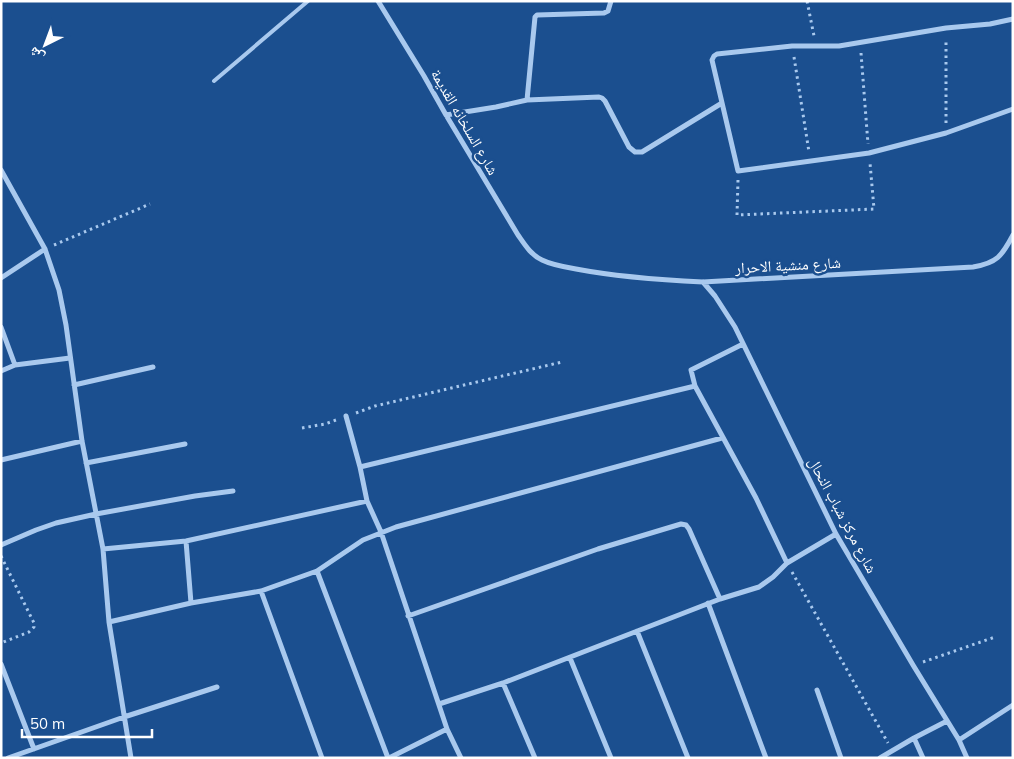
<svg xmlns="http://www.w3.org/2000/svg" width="1014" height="759" font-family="Mulish,'Noto Naskh Arabic',sans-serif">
	<rect width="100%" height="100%" fill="#1b4f8f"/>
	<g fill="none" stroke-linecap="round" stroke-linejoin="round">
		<path stroke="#a9c9ee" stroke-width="3" stroke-dasharray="2.5 4" stroke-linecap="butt" d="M807,1L814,36
			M861,53L868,144
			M794,57L809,152
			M946,123V39
			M738,180L737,215L874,209L870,163
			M54,245L150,204
			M356,413L375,406L562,362
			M302,428L325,424L336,420
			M1,556L34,623V627L29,632L1,643
			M792,572L888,743
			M923,662L995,637"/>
		<path stroke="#a9c9ee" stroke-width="4" d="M214,81L308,1"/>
		<path stroke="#a9c9ee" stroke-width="5" d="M378,1L424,76L446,115L518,235C525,245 531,255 542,260C552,265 564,267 576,269C618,277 661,280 703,282L973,267C997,263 1002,256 1013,235
			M1013,19L990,24L946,28L839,46H792L717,54L714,56L712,60L738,171L869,153L946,133L1013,109
			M527,100L535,17L537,15L604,13L608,11L611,1
			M446,115L496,107L527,100L599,97L602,98L605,101L629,147L635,152H642L722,103
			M1,170L45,249L59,290L66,325L82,441L103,549L109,622L131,758
			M1,278L45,249
			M703,282L715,296L735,327L836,534L913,665L959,740L967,758
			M1,327L15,365
			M743,344L691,370L695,386L756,498L787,563
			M1,371L15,365L70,358
			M74,385L153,367
			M346,416L360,467L367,501L381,532L447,729L461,758
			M1,460L82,441
			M86,463L185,444
			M360,467L695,386
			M186,541L191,603
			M1,545L36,530L56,523L96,514L195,496L233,491
			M103,549L186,541L367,501
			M317,571L388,758
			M261,591L322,758
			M708,603L766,758
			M408,616L598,549L681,524L686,525L689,529L720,599
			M109,622L191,603L261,591L317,571L363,540L396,527L722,438
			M637,631L688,758
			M570,658L611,758
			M1,664L34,749
			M503,683L535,758
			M817,690L841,758
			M439,704L503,683L720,599L759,587L773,577L787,563L836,534
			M914,738L923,758
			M959,740L1013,705
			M8,758L124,717L217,687
			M389,758L447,729
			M880,758L914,738L947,721"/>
	</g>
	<g text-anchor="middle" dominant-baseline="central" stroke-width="5" stroke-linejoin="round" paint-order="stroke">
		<g font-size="15" fill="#fff" stroke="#1b4f8f">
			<text transform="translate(465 122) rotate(60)">شارع السلخانه القديمة</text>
			<text transform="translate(788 265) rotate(-3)">شارع منشية الاحرار</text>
			<text transform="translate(843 515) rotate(62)">شارع مركز شباب النحال</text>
		</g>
	</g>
	<rect width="1014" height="759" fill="none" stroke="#ffffff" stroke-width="5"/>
	<g transform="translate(45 45) rotate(222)" stroke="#1b4f8f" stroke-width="4" paint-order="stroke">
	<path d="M0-4L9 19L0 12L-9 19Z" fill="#ffffff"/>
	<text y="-8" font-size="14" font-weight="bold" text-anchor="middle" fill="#ffffff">ش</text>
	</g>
	<path d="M22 729v8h130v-8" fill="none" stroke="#ffffff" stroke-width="2.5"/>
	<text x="30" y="729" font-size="15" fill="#ffffff" stroke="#1b4f8f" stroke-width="4" paint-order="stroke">50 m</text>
</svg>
